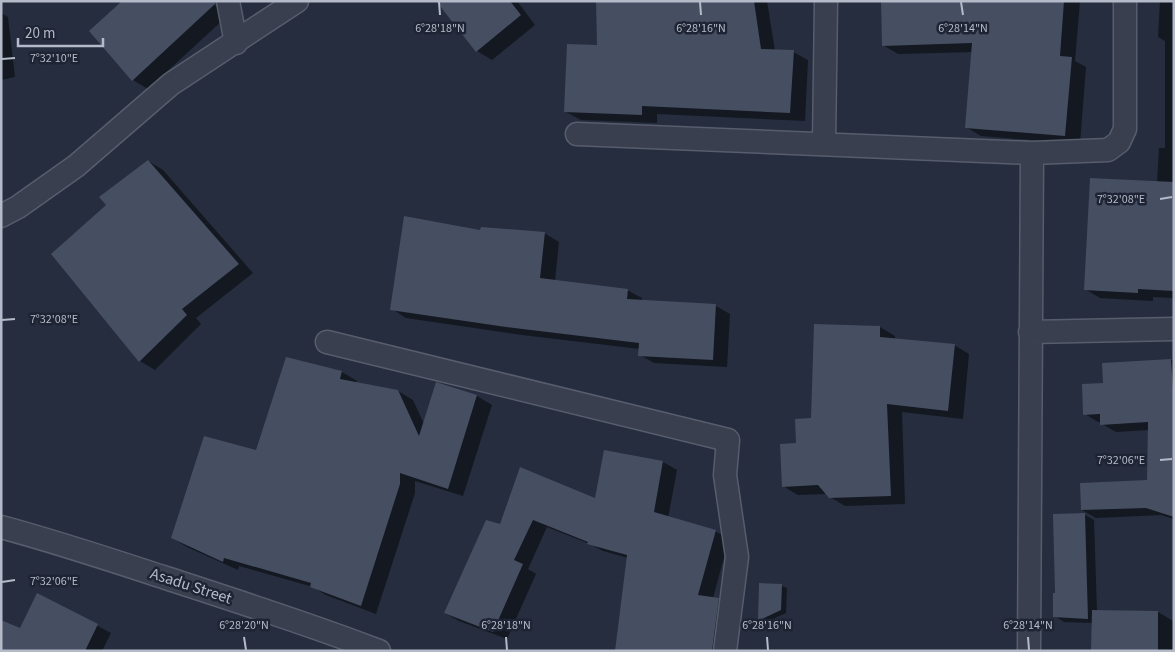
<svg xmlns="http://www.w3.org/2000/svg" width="1175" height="652" font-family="'Source Sans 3',sans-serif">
	<rect width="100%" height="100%" fill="#252d3e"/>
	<path fill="#0007" d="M212,1L225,18L148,89L133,80Z
		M437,1H517L535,25L492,60L477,51Z
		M597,1H767L775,51L793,52L808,60L805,121L657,114V123L581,120L566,112L598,46Z
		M882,1H1080L1075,61L1086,67L1080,144L981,136L966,127L973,52L898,54L883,45Z
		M1160,1H1174V298L1153,297V301L1100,298L1085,289L1157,182L1159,148H1165V41L1158,37Z
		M1,13L8,17L15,77L1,80Z
		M148,161L163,170L253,273L196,318L201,324L155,370L140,361Z
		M481,232L544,233L559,242L555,281L627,290L642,298V301L716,306L730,314L727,367L654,363L640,355V349L522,335L406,318L392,309Z
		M880,327L895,336V339L954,345L969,354L963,419L902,412L905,504L845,506L830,497L827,494L798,495L783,486L798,444L812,419Z
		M287,358L342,372L357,381L356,384L398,391L413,400L424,424L437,384L477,396L492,405L463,496L415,481V493L376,614L326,595L313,587L239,566L238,570L187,547L172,538L257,451Z
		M1174,360V519L1161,515L1096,518L1082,510L1148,482L1149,430L1116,432L1102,424L1101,422H1098L1085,414L1105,384L1104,364Z
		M663,462L677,470L668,518L715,531L729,539L713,598L718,599L732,607L727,651H616L628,558L603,551L590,544L547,527L528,569L536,574L507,639L459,621L445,613L501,525L596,500Z
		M1085,515L1094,520L1097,612H1158L1173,621V651H1093V623L1064,622L1055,616Z
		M782,586L787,588L786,613L764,623L759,620Z
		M38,595L111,633L102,651H1L21,630Z"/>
	<path fill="#464e62" d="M122,1H215V4L132,81L89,31Z
		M436,1H510L521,15L476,52Z
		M596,1H754L761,49L794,50L790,113L642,106V115L564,112L567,44L597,45Z
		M881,1H1064L1060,56L1072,57L1065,136L965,128L972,43L882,46Z
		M148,160L239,264L182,309L187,315L139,362L51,254L106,205L99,197Z
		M1090,178L1174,182V291L1138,289V293L1084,290Z
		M404,216L480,230L481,227L545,232L540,278L628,289L627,299L716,304L713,360L638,356L639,343L506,327L390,310Z
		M814,324L880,326V337L955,344L948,411L887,404L891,496L829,498L818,485L782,487L780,444L796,443L795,419L811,418Z
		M286,357L342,371L340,379L398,390L419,436L436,382L477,395L448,489L400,473V484L361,606L310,587L311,583L224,558L223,562L171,538L204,436L256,450Z
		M1171,359L1174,405V517L1146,508L1081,510L1080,483L1147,480L1148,422L1100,425V414L1083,415L1082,384L1103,383L1102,363Z
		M604,450L663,461L654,512L716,530L698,595L719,598L712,651H615L627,555L587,544L588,542L533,520L514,560L523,564L493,632L444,613L486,520L500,524L520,467L595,498Z
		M1085,513L1088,619L1053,617V593H1055L1053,514Z
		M759,583L782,584L781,610L758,621Z
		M37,593L98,624L85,651H1V620L20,628Z
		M1092,610L1158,611V651H1091Z"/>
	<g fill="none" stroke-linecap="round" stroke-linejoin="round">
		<defs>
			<path id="minor" d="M228,1L236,43
				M577,134L1032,153L1108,150L1119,142L1125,129V1
				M824,144L826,1
				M1,216L18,207L76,166L171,84L297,1
				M1030,332L1174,329
				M327,342L728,440L725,475L737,557L725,651
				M1,527C57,542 111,560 166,578C237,601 309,624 379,651
				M1029,651L1032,153"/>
		</defs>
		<use href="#minor" stroke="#575d6c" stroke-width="25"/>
		<use href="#minor" stroke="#393f4e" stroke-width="22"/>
	</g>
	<path fill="none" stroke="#b5bac9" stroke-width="2" d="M439,2L440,15M700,2L701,15M961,2L963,15M2,59L15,58M1160,199L1172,197M2,320L15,319M1160,460L1172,459M2,582L15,580M244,637L246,650M506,637L507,650M767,637L768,650M1028,637L1029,650"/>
	<g text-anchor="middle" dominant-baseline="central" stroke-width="5" stroke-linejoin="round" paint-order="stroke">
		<g font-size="16" fill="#b5bac9" stroke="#1e2433">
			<text transform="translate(191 586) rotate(18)">Asadu Street</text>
		</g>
	</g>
	<g font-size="12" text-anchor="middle" fill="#b5bac9" stroke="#1e2433" stroke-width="5" stroke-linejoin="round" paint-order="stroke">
		<text x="440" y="32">6°28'18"N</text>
		<text x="701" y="32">6°28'16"N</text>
		<text x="963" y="32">6°28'14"N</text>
		<text x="54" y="62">7°32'10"E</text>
		<text x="1121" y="203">7°32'08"E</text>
		<text x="54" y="323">7°32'08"E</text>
		<text x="1121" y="464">7°32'06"E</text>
		<text x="54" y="585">7°32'06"E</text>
		<text x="244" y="629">6°28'20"N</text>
		<text x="506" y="629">6°28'18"N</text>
		<text x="767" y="629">6°28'16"N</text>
		<text x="1028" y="629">6°28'14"N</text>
	</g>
	<rect width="1175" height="652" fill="none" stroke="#b5bac9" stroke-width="5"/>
	<path d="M18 38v8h85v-8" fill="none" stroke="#b5bac9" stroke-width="2.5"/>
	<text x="25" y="38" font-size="15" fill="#b5bac9" stroke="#1e2433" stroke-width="4" paint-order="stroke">20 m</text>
</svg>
